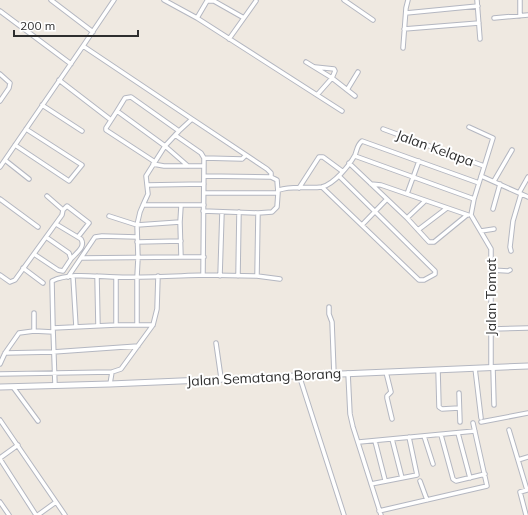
<svg xmlns="http://www.w3.org/2000/svg" width="528" height="515" font-family="Mulish,sans-serif">
	<rect width="100%" height="100%" fill="#efe9e1"/>
	<g fill="none" stroke-linecap="round" stroke-linejoin="round">
		<defs>
			<path id="street" d="M51,0L93,32
				M164,0L197,18L342,111
				M344,0L373,20
				M477,0L480,39
				M0,11L71,64
				M406,13L478,6
				M520,16V0
				M197,18L207,1H214L244,18
				M494,18L528,15
				M404,29L479,23
				M229,39L256,1
				M83,46L192,119L179,131L165,146L188,166
				M403,48L406,8L408,0
				M306,62L332,78L355,96
				M315,67L334,69L335,71L332,78L317,95
				M0,74L10,83L9,88L0,101
				M59,80L111,120
				M347,90L358,72
				M42,105L82,131
				M117,111L125,98L131,97L179,131
				M192,119L267,169L271,173V177L204,176
				M469,127L493,138L474,199L471,215L491,249V367
				M383,129L484,166
				M15,145L69,181L82,165L26,129
				M355,156L474,199
				M204,158L242,159L246,155
				M5,160L29,179
				M349,163L407,218L429,242H434L467,215
				M153,164L164,166H203
				M0,167L83,46L114,0
				M481,176L528,197
				M494,181L512,150
				M371,184L381,185L468,215
				M147,185L204,184
				M322,187L419,280H424L435,274V271L339,176
				M299,188L319,157H323L342,171
				M279,190C293,185 307,189 322,187C334,184 349,166 355,155C357,150 357,145 362,141L479,183
				M204,193H278L277,180L271,177
				M519,193L528,177
				M407,194L419,161
				M0,199L38,227
				M143,205L148,194L146,176L165,146L117,111L106,128V130L155,162
				M493,209L500,184
				M63,210L67,206L89,223L78,237
				M203,211L258,213L272,212L277,207L278,193
				M407,218L425,201
				M180,222L181,206
				M56,224L81,239C86,247 76,253 71,259
				M362,225L387,199
				M418,230L447,208
				M481,231L494,229
				M137,242L181,241
				M511,251L510,247L513,221L521,194
				M34,254L58,270L63,271L71,259L69,253L46,237
				M181,257H204
				M81,258L181,257L180,222L137,225L109,216
				M23,268L43,283
				M491,270L508,271L510,270
				M0,275L10,282L15,280L62,215L63,210L47,196
				M203,275L257,276L258,213
				M97,276L98,326
				M220,276L222,212
				M238,276L239,212
				M257,276L280,279
				M68,277L95,237L102,236L137,237
				M73,277L76,327
				M116,277V325
				M329,307V314L332,322L334,374
				M137,325V277L138,258L137,225L140,212L143,205H204
				M53,328L52,281C71,272 96,277 116,277C145,278 174,276 203,275L204,158L201,153L175,135
				M491,329L528,328
				M34,331V313
				M216,343L221,378
				M5,353L53,352L138,346
				M0,364L5,353L19,333L34,331L53,332
				M475,368L481,418
				M493,368L494,405
				M438,370L439,407L442,409L459,408
				M386,372L391,392L387,396V398L392,419
				M348,373L350,414L353,427L381,515
				M0,374L112,372L121,369L153,325L157,309L158,276
				M299,375L344,515
				M110,384L112,372
				M55,385L53,328L116,325H153
				M13,387L38,421
				M459,393L460,422
				M0,420L65,515
				M481,422L528,413
				M509,430L527,490L520,492L526,515
				M458,433L470,478
				M441,435L453,479L456,481L485,474
				M424,436L433,464
				M392,439L402,478
				M375,441L385,480
				M359,442L475,431
				M0,458L18,445
				M0,459L36,515
				M518,460L528,457
				M420,481L427,500
				M371,484L417,475L409,437
				M0,502L9,515
				M379,511L487,486L473,423
				M38,515L56,502"/>
			<path id="secondary" d="M0,387L110,384L528,366"/>
		</defs>
		<use href="#street" stroke="#b4b7c1" stroke-width="5.5"/>
		<use href="#secondary" stroke="#b4b7c1" stroke-width="7"/>
		<use href="#street" stroke="#fff" stroke-width="3.5"/>
		<use href="#secondary" stroke="#fff" stroke-width="5"/>
	</g>
	<g text-anchor="middle" dominant-baseline="central" stroke-width="4" stroke-linejoin="round" paint-order="stroke">
		<g font-size="14" fill="#2e2e2e" stroke="#fff">
			<text transform="translate(435 148) rotate(20)">Jalan Kelapa</text>
			<text transform="translate(491 297) rotate(-90)">Jalan Tomat</text>
			<text transform="translate(264 377) rotate(-3)">Jalan Sematang Borang</text>
		</g>
	</g>
	<path d="M14 30v6h124v-6" fill="none" stroke="#2e2e2e" stroke-width="2"/>
	<text x="20" y="30" font-size="12" fill="#2e2e2e" stroke="#ffffff" stroke-width="3" paint-order="stroke">200 m</text>
</svg>
